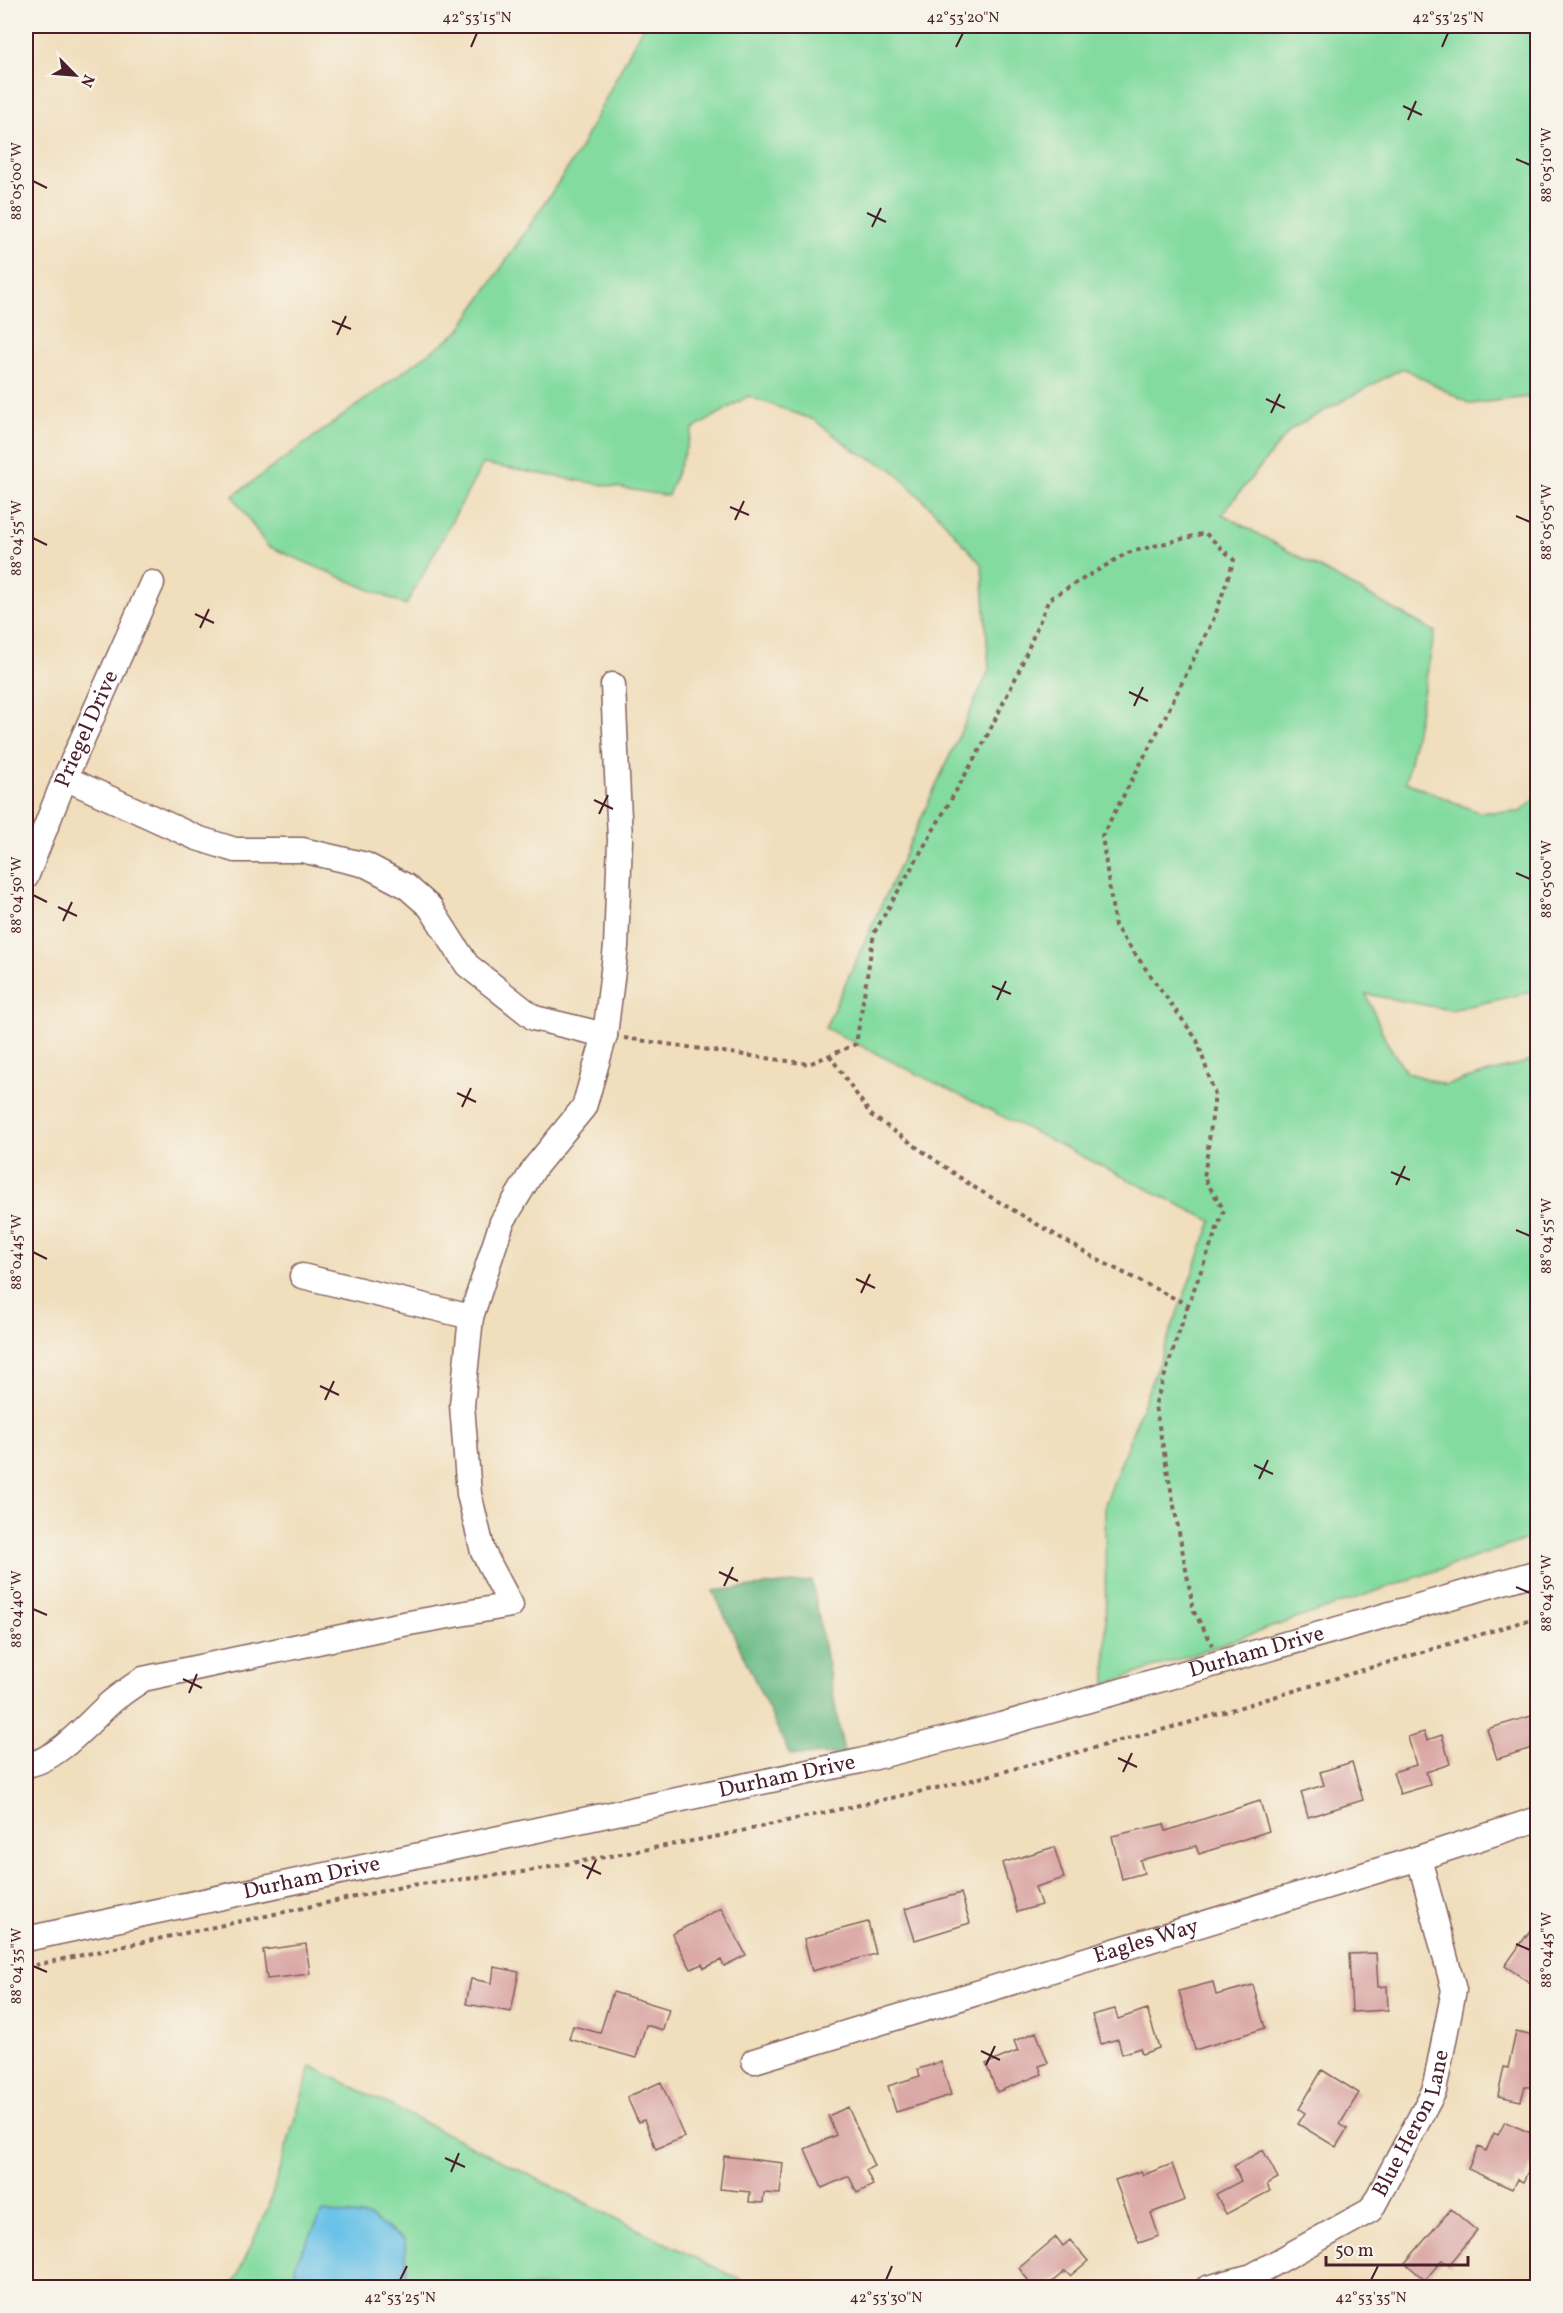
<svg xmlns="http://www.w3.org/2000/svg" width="1563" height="2313" font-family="Vollkorn,serif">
	<rect width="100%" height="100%" fill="#f7f3e8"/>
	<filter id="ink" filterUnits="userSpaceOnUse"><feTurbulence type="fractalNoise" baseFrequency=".0167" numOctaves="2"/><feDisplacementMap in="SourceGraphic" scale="12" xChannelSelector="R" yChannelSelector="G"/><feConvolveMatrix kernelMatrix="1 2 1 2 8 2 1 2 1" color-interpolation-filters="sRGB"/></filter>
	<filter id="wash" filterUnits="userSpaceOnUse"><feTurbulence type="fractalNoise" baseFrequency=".008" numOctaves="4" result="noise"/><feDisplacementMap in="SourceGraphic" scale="24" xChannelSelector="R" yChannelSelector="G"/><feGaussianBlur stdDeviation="1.35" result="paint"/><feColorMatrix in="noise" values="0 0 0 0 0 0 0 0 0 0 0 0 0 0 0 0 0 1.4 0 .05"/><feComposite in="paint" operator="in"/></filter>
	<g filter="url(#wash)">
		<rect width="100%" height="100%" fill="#f0debc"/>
		<path fill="#83dba0" stroke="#667d66" stroke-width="1.5" d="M643,26H1537V396L1470,404L1403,368L1291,429L1222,514L1435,632L1406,782L1478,812H1520L1537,798V991L1451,1010L1366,994L1386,1041L1406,1072L1445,1085L1537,1059V1536L1106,1684L1105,1505L1212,1221L825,1028L989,670L982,565L940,517L892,469L854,450L814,420L748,396L693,429L668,496L483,464L406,605L267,546L233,496L459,331L576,156Z
			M311,2066L754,2287L232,2288L268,2207Z"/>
		<path fill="#6abb86" stroke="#5a6d58" stroke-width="1.5" d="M812,1581L844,1754L790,1755L713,1591Z"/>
		<path fill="#6ac2e8" stroke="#5a708a" stroke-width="1.5" d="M323,2212L369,2217L405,2240L407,2276L411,2287H293L296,2262Z"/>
		<g id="blocks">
			<path fill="#d8a2a0" d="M1538,1714V1746L1497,1759L1487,1729Z
				M1424,1732L1427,1740L1442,1735L1450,1764L1426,1772L1430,1785L1400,1794L1393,1772L1416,1765L1408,1737Z
				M1352,1762L1363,1800L1308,1817L1301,1792L1324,1785L1320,1772Z
				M1260,1801L1269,1831L1199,1854L1196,1846L1140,1860L1144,1873L1122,1879L1112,1836L1164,1824L1166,1831Z
				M1054,1847L1064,1878L1035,1887L1041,1905L1017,1912L1002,1863Z
				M961,1893L970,1923L915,1940L905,1909Z
				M721,1908L746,1955L724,1966L721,1960L704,1968L702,1964L691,1969L672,1934Z
				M1538,1919V1975L1532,1984L1505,1966Z
				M868,1922L876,1954L812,1971L804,1939Z
				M306,1944L310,1974L267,1979L263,1950Z
				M1376,1953L1378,1987L1387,1986L1388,2010L1352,2012L1349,1954Z
				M494,1967L519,1972L511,2012L466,2004L471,1979L492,1983Z
				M1213,1982L1216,1995L1253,1985L1265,2028L1195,2050L1179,1991Z
				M613,1992L669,2009L663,2030L646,2025L636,2058L569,2039L573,2026L600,2033Z
				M1115,2009L1118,2019L1147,2009L1159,2048L1142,2054L1140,2048L1122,2054L1118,2039L1101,2044L1092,2015Z
				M1036,2032L1048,2063L1039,2066L1042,2074L997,2092L986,2064L1018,2051L1014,2041Z
				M1516,2032L1538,2037V2076L1535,2089L1525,2086L1521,2101L1498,2096L1504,2067L1508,2068Z
				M941,2062L951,2095L896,2112L888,2086L920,2076L918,2069Z
				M1322,2070L1359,2093L1340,2124L1347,2129L1336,2147L1298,2124L1305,2113L1299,2109Z
				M661,2082L684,2137L656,2149L644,2120L638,2122L627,2097Z
				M848,2107L874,2166L866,2170L873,2185L857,2193L849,2176L822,2188L805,2149L836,2135L828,2116Z
				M1505,2122L1538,2136V2151L1523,2182L1517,2179L1512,2189L1468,2169L1478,2147L1486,2151L1494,2133L1498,2135Z
				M1263,2150L1278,2178L1267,2184L1270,2191L1226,2214L1216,2194L1241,2181L1234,2166Z
				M724,2156L783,2163L780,2194L764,2193L763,2203L749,2202L750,2192L720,2189Z
				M1172,2164L1185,2200L1151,2213L1159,2236L1139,2243L1115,2180L1141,2171L1143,2175Z
				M1451,2209L1477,2231L1449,2265L1442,2260L1425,2280L1405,2263Z
				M1056,2237L1063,2246L1070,2240L1088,2261L1070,2276L1065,2271L1045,2288H1034L1019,2268Z"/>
		</g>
	</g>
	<g filter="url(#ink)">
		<use href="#blocks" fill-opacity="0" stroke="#84625e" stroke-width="1.5"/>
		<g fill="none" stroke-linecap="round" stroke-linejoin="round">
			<defs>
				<g id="minor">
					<path d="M65,778L197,838L235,850H302L366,865L406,886L430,907L467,965L534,1018L605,1035"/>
					<path id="s1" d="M26,877L65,778L152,583"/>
					<path d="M302,1276L471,1317"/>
					<path d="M26,1765C56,1761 87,1724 109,1704C119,1695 132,1687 143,1679L398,1625L511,1605L483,1552L469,1494L462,1405L471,1317L502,1222L535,1167L584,1107L605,1035L616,947L620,840L613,685"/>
					<path id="s2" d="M26,1939L860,1761L1001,1725L1538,1572"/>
					<path id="s3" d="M754,2061L1419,1858L1538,1819"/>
					<path id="s4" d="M1207,2288L1252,2276L1371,2210L1434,2091L1454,1990L1419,1858"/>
				</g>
			</defs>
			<use href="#minor" stroke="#84625e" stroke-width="27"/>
			<path stroke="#84625e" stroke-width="4" stroke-dasharray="4.5 4.5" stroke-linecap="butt" d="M624,1038L809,1064L856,1044L874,933L983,744L1018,673L1049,599L1127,553L1205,533L1234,560L1215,616L1159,729L1102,836L1115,926L1197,1040L1215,1095L1204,1178L1224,1210L1188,1305L1100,1261L972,1186L871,1115L830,1056
				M1188,1305L1155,1405L1194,1612L1213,1645
				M26,1967L411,1885L517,1873L714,1837L968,1781L1188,1723L1538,1617"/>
			<use href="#minor" stroke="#fff" stroke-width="24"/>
		</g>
	</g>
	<path fill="none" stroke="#4a1f2b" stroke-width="2" d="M471,47L477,33M956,47L963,33M1442,47L1448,33M1403,106L1422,115M1408,120L1416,101M1516,159L1530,165M33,181L47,188M867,213L886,222M872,227L881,208M332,321L351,329M337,335L346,316M1266,399L1285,408M1271,413L1280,394M730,507L749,515M1516,516L1530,522M735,520L744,501M33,538L47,545M195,614L214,623M200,628L209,609M1129,692L1148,701M1134,706L1143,687M594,800L613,809M599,814L608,795M1516,873L1530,879M33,895L47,902M58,907L77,916M63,921L72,902M992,986L1011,994M997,1000L1006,981M457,1093L476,1102M462,1107L471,1088M1391,1172L1410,1180M1396,1185L1405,1166M1516,1230L1530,1236M33,1252L47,1259M856,1279L875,1288M861,1293L870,1274M320,1386L339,1395M325,1400L334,1381M1254,1465L1273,1474M1259,1479L1268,1460M719,1572L738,1581M724,1586L733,1567M1516,1587L1530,1593M33,1609L47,1615M183,1679L202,1688M189,1693L197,1674M1118,1758L1137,1767M1123,1772L1132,1753M582,1865L601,1874M587,1879L596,1860M1516,1944L1530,1950M33,1966L47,1972M981,2051L1000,2060M986,2065L995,2046M445,2158L465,2167M451,2172L459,2153M400,2280L407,2266M886,2280L892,2266M1371,2280L1378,2266"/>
	<g text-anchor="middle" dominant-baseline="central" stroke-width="5" stroke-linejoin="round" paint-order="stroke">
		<g font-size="22" fill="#4a1f2b" stroke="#f7f3e8">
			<text stroke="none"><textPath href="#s1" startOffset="160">Priegel Drive</textPath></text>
			<text stroke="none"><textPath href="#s2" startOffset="1264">Durham Drive</textPath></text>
			<text stroke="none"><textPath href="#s2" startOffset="778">Durham Drive</textPath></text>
			<text stroke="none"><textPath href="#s2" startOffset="292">Durham Drive</textPath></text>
			<text stroke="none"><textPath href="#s3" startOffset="410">Eagles Way</textPath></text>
			<text stroke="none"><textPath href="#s4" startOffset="279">Blue Heron Lane</textPath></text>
		</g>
	</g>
	<rect width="1563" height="2313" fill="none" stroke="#f7f3e8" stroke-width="66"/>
	<g transform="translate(75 75) rotate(115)" stroke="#f7f3e8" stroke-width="4.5" paint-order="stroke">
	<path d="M0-4.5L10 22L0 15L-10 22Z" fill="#4a1f2b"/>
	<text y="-9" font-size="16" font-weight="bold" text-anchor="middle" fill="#4a1f2b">N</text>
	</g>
	<path d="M1326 2256v9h142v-9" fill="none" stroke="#4a1f2b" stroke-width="3"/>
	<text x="1335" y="2256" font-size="18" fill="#4a1f2b" stroke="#f7f3e8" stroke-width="4.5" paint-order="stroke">50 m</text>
	<rect x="33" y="33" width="1497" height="2247" fill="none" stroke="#4a1f2b" stroke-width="2"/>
	<g font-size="15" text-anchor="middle" fill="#4a1f2b">
		<text x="477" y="22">42°53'15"N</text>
		<text x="963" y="22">42°53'20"N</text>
		<text x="1448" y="22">42°53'25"N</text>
		<text transform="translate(1546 165) rotate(-90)" y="5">88°05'10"W</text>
		<text transform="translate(16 181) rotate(-90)" y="5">88°05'00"W</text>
		<text transform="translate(1546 522) rotate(-90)" y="5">88°05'05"W</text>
		<text transform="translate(16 538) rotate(-90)" y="5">88°04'55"W</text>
		<text transform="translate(1546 879) rotate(-90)" y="5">88°05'00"W</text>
		<text transform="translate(16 895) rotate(-90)" y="5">88°04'50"W</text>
		<text transform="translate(1546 1236) rotate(-90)" y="5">88°04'55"W</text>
		<text transform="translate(16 1252) rotate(-90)" y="5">88°04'45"W</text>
		<text transform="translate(1546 1593) rotate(-90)" y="5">88°04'50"W</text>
		<text transform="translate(16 1609) rotate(-90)" y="5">88°04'40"W</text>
		<text transform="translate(1546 1950) rotate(-90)" y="5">88°04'45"W</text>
		<text transform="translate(16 1966) rotate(-90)" y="5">88°04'35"W</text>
		<text x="400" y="2302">42°53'25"N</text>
		<text x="886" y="2302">42°53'30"N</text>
		<text x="1371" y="2302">42°53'35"N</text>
	</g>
</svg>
